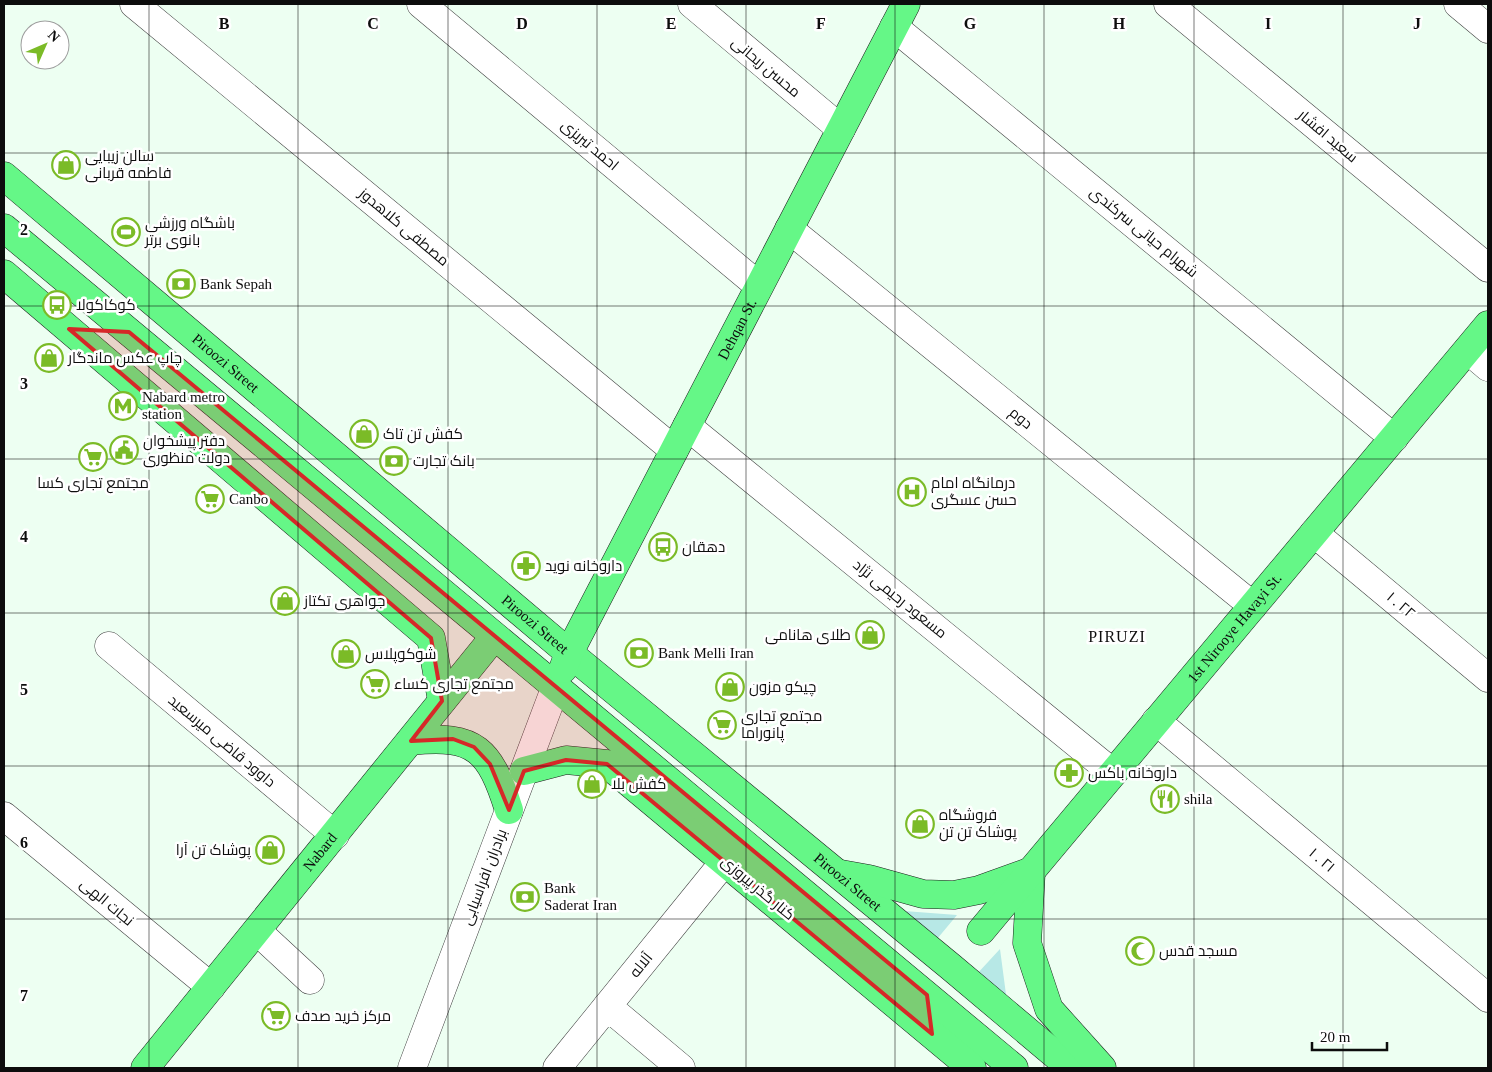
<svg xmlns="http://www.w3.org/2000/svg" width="1492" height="1072" font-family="'Times New Roman',Cairo,serif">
	<rect width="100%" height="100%" fill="#edfff2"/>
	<path fill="#b7e8e6" d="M904,911L957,915L937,939Z
		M1000,949L1007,1002L976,975Z"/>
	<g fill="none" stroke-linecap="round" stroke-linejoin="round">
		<defs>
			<path id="minor" d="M134,4L674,450
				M421,4L759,286
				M692,4L841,129
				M1168,4L1488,268
				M1458,4L1488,29
				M894,27L1394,438
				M789,229L1253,606
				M1468,350L1488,367
				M687,426L1113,773
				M1314,533L1488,678
				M109,646L335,835
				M1156,721L1488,998
				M4,816L211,987
				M257,931L310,980
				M607,1006L681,1068
				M412,1068L556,686
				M557,1068L725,861"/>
			<g id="major">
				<path id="s1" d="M4,176L569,653L951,967L1071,1068"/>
				<path d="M4,228L1014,1068"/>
				<path d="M4,274L431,638L442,701"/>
				<path id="s2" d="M563,669L569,653L906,4"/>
				<path d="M411,741C476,734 490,750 509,810"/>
				<path d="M524,771L566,760L607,764L972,1068"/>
				<path d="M1031,872L1027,943L1049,1009L1102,1068"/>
				<path d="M841,874L869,879L923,894L954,895L979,890L1029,872"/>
				<path id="s3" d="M981,931L1488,325"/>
				<path id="s4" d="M145,1068L494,637"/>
			</g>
		</defs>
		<use href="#minor" stroke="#404040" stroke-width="29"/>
		<use href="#major" stroke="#1e1e1e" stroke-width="29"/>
		<use href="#minor" stroke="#fff" stroke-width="28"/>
		<use href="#major" stroke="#65f787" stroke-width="28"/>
	</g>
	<path fill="#d62828" fill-opacity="0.2" stroke="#d62828" stroke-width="4" stroke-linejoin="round" d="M69,329L129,332L927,995L932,1034L607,764L566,760L524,771L509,810L490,764L474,747L453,739L411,741L442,701L431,638Z"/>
	<path fill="none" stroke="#0d0d0d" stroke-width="1" stroke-opacity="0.55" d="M149,4V1068M298,4V1068M448,4V1068M597,4V1068M746,4V1068M895,4V1068M1044,4V1068M1194,4V1068M1343,4V1068M4,153H1488M4,306H1488M4,459H1488M4,613H1488M4,766H1488M4,919H1488"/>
	<defs>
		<symbol id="shop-ring" viewBox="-11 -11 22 22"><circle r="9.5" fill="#fff" stroke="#7bbb27" stroke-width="1.5"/><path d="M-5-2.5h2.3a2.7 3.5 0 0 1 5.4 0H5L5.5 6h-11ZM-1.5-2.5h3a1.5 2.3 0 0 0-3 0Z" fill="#7bbb27"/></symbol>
		<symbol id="stadium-ring" viewBox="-11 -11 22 22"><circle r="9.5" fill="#fff" stroke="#7bbb27" stroke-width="1.5"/><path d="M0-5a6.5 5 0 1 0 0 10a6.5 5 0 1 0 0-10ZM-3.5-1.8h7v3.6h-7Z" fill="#7bbb27"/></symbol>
		<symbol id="bank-ring" viewBox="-11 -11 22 22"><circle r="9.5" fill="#fff" stroke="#7bbb27" stroke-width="1.5"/><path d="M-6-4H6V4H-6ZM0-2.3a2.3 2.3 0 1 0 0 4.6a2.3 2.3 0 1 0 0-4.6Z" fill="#7bbb27"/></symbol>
		<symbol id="bus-ring" viewBox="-11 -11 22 22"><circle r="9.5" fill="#fff" stroke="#7bbb27" stroke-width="1.5"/><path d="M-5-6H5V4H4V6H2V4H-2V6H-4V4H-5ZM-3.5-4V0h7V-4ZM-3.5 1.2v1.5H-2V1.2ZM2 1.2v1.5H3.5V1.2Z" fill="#7bbb27"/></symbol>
		<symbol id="metro-ring" viewBox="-11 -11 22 22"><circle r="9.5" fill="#fff" stroke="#7bbb27" stroke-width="1.5"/><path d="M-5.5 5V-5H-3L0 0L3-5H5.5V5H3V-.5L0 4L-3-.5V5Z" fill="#7bbb27"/></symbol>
		<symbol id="civic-ring" viewBox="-11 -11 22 22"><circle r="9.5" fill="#fff" stroke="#7bbb27" stroke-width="1.5"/><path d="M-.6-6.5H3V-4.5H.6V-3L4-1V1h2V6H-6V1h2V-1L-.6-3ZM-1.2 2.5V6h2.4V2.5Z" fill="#7bbb27"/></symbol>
		<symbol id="supermarket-ring" viewBox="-11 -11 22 22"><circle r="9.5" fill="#fff" stroke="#7bbb27" stroke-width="1.5"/><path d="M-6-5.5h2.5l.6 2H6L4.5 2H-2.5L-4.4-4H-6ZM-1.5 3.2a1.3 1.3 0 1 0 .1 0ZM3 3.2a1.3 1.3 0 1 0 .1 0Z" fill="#7bbb27"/></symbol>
		<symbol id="hospital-ring" viewBox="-11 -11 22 22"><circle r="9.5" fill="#fff" stroke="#7bbb27" stroke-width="1.5"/><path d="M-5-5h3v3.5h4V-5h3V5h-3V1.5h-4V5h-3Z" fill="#7bbb27"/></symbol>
		<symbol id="pharmacy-ring" viewBox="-11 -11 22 22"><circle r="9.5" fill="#fff" stroke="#7bbb27" stroke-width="1.5"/><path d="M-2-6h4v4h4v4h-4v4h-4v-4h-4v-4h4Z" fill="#7bbb27"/></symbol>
		<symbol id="restaurant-ring" viewBox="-11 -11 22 22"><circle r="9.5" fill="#fff" stroke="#7bbb27" stroke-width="1.5"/><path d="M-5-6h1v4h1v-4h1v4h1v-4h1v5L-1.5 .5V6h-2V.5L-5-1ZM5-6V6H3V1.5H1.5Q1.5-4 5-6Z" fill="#7bbb27"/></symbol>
		<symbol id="mosque-ring" viewBox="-11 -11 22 22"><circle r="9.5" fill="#fff" stroke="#7bbb27" stroke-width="1.5"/><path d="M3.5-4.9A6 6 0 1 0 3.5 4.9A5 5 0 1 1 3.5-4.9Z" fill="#7bbb27"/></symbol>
	</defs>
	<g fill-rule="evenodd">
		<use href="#shop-ring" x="50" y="149" width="32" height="32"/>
		<use href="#stadium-ring" x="110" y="216" width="32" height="32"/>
		<use href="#bank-ring" x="165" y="268" width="32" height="32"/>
		<use href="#bus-ring" x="41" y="289" width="32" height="32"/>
		<use href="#shop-ring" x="33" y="342" width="32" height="32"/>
		<use href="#metro-ring" x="107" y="390" width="32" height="32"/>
		<use href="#shop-ring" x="348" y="418" width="32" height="32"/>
		<use href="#civic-ring" x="108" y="434" width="32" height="32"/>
		<use href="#supermarket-ring" x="77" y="441" width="32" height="32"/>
		<use href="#bank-ring" x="378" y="445" width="32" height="32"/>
		<use href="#hospital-ring" x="896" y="476" width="32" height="32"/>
		<use href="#supermarket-ring" x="194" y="483" width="32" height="32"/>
		<use href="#bus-ring" x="647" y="531" width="32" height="32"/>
		<use href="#pharmacy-ring" x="510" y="550" width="32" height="32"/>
		<use href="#shop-ring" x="269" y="585" width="32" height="32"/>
		<use href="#shop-ring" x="854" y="619" width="32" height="32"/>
		<use href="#bank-ring" x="623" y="637" width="32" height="32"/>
		<use href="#shop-ring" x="330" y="638" width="32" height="32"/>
		<use href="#supermarket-ring" x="359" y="668" width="32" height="32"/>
		<use href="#shop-ring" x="714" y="671" width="32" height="32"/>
		<use href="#supermarket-ring" x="706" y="709" width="32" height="32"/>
		<use href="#pharmacy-ring" x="1053" y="757" width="32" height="32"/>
		<use href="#shop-ring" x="576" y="768" width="32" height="32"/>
		<use href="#restaurant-ring" x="1149" y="783" width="32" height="32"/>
		<use href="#shop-ring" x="904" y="808" width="32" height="32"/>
		<use href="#shop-ring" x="254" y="834" width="32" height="32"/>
		<use href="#bank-ring" x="509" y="881" width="32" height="32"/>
		<use href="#mosque-ring" x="1124" y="935" width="32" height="32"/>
		<use href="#supermarket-ring" x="260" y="1000" width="32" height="32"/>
	</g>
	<g text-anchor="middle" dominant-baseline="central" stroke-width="5" stroke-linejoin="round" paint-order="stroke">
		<g font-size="15" fill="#0d0d0d" stroke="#fff">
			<text transform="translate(766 67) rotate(40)">محسن ریحانی</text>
			<text transform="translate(1328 136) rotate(40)">سعید افشار</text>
			<text transform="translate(590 145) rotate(40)">احمد تبریزی</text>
			<text transform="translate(404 227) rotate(40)">مصطفی کلاهدوز</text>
			<text transform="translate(1144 232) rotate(39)">شهرام حیاتی سرکندی</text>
			<text stroke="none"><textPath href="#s2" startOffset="382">Dehqan St.</textPath></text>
			<text stroke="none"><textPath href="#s1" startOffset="290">Piroozi Street</textPath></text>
			<text transform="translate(1021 418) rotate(39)">دوم</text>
			<text transform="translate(900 599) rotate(39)">مسعود رحیمی نژاد</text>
			<text transform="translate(1401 605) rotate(40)">۱ . ۲۲</text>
			<text stroke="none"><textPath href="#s1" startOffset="695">Piroozi Street</textPath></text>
			<text stroke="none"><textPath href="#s3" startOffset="395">1st Nirooye Havayi St.</textPath></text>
			<text transform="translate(222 741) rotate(40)">داوود قاضی میرسعید</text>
			<text stroke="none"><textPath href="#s4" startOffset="278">Nabard</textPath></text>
			<text transform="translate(1322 860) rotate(40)">۱ . ۲۱</text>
			<text transform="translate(484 877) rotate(-69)">برادران افراسیابی</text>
			<text stroke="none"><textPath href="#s1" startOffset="1100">Piroozi Street</textPath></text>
			<text transform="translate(758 888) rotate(40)">کنار گذر پیروزی</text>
			<text transform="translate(107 902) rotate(40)">نجات الهی</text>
			<text transform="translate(641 965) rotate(-51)">آلاله</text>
		</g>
		<g font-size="15" fill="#0d0d0d" stroke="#fff" text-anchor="start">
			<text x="85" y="156">سالن زیبایی<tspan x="85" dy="17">فاطمه قربانی</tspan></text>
			<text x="145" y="223">باشگاه ورزشی<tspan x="145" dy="17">بانوی برتر</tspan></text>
			<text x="200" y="284">Bank Sepah</text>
			<text x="76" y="305">کوکاکولا</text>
			<text x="68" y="358">چاپ عکس ماندگار</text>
			<text x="142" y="397">Nabard metro<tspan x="142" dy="17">station</tspan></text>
			<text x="383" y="434">کفش تن تاک</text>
			<text x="143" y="441">دفتر پیشخوان<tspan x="143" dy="17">دولت‌ منظوری</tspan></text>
			<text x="413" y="461">بانک تجارت</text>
			<text x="93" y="483" text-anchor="middle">مجتمع تجاری کسا</text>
			<text x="931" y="483">درمانگاه امام<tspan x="931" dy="17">حسن عسگری</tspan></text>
			<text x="229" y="499">Canbo</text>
			<text x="682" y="547">دهقان</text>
			<text x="545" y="566">داروخانه نوید</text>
			<text x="304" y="601">جواهری تکتاز</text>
			<text x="851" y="635" text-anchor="end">طلای هانامی</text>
			<text x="658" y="653">Bank Melli Iran</text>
			<text x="365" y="654">شوكوپلاس</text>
			<text x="394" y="684">مجتمع تجاری کساء</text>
			<text x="749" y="687">چیکو مزون</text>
			<text x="741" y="716">مجتمع تجاری<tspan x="741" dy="17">پانوراما</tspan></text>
			<text x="1088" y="773">داروخانه باکس</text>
			<text x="611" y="784">کفش بلا</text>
			<text x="1184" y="799">shila</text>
			<text x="939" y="815">فروشگاه<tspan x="939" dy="17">پوشاک تن تن</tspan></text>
			<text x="251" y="850" text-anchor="end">پوشاک تن آرا</text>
			<text x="544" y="888">Bank<tspan x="544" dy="17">Saderat Iran</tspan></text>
			<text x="1159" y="951">مسجد قدس</text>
			<text x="295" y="1016">مرکز خرید صدف</text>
		</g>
		<g font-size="16" letter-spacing="1" fill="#0d0d0d" stroke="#fff">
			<text x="1117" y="636">PIRUZI</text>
		</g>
	</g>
	<g font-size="16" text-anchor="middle" font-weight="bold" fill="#0d0d0d" stroke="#fff" stroke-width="5" stroke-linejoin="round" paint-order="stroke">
		<text x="224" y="29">B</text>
		<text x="373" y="29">C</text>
		<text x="522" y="29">D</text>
		<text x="671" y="29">E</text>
		<text x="821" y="29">F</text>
		<text x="970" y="29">G</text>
		<text x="1119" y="29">H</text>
		<text x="1268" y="29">I</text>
		<text x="1417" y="29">J</text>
		<text x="24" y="235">2</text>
		<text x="24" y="389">3</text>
		<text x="24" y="542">4</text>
		<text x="24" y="695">5</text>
		<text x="24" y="848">6</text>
		<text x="24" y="1001">7</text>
	</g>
	<rect width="1492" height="1072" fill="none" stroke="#0d0d0d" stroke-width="10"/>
	<g transform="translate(45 45) rotate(45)"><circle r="24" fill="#ffffff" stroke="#9e9e9e"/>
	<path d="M0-4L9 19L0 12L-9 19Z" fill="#7bbb27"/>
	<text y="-8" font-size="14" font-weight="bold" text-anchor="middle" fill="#0d0d0d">N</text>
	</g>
	<path d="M1312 1042v8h75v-8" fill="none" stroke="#0d0d0d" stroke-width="2.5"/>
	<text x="1320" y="1042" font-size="15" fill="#0d0d0d" stroke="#ffffff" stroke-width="4" paint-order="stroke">20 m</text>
</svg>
